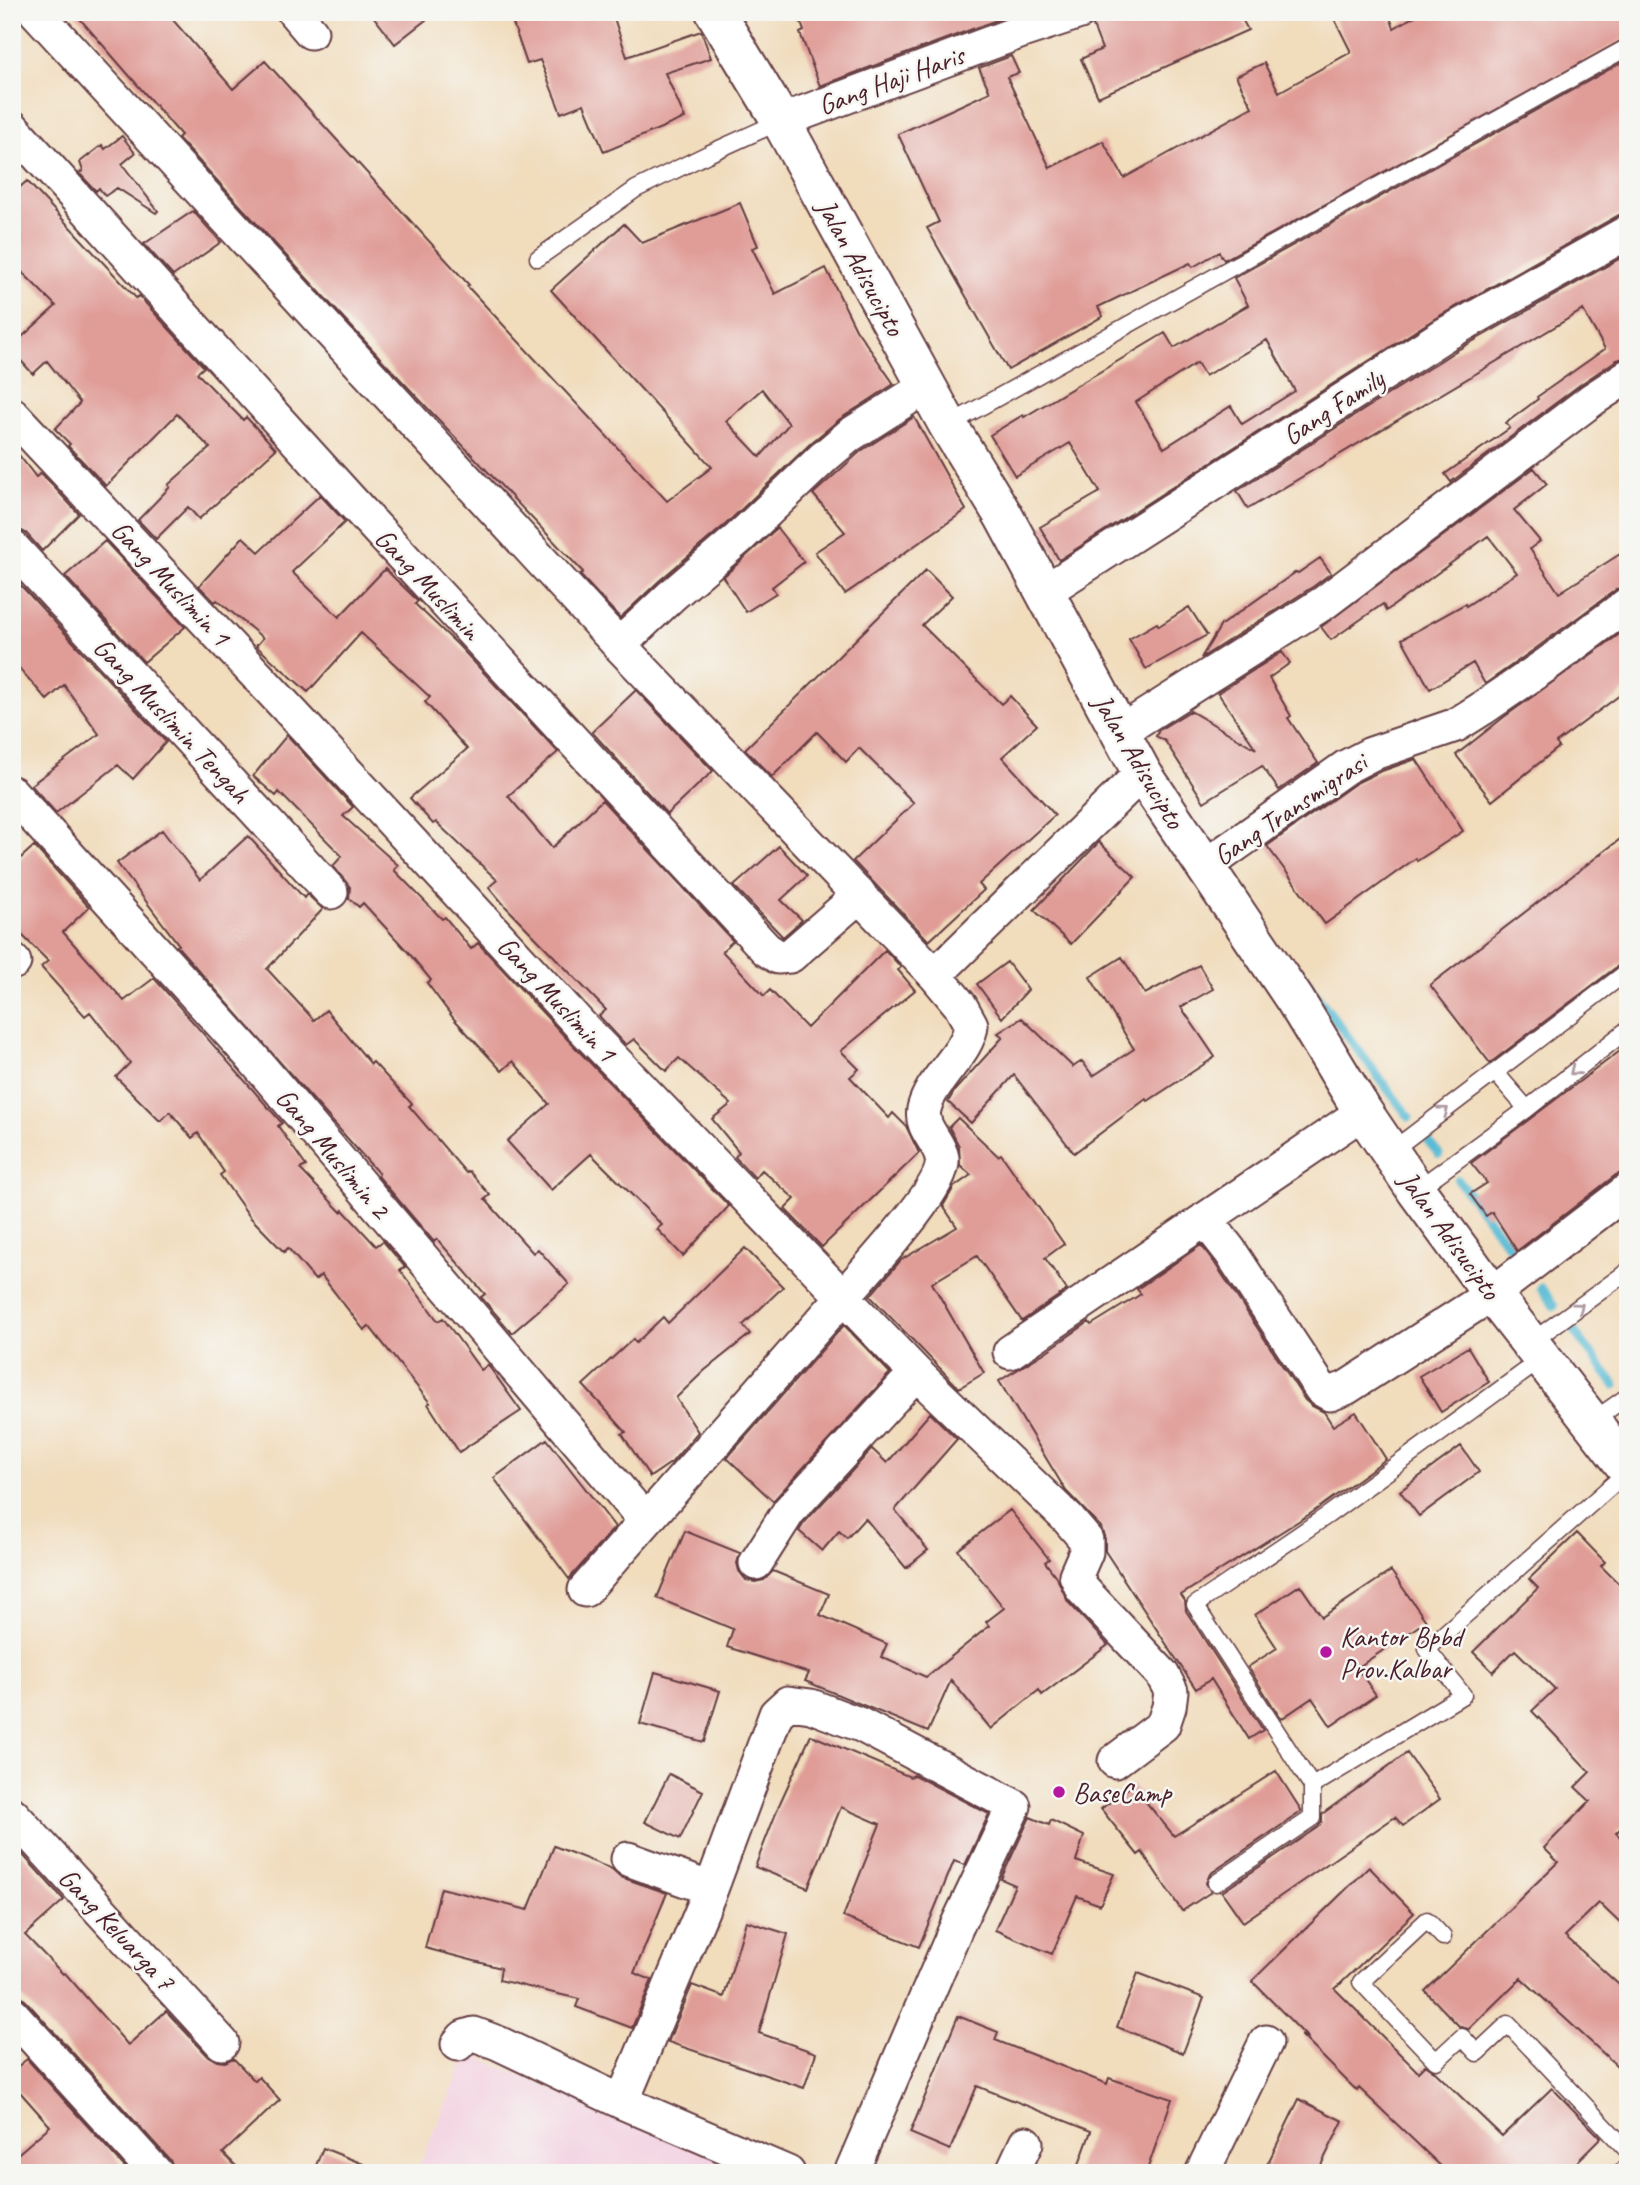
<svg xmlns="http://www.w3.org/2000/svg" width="1640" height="2185" font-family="Caveat,sans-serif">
	<rect width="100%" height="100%" fill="#f6f6f2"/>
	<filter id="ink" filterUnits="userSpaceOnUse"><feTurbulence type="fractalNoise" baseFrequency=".0143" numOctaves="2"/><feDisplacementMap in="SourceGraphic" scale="14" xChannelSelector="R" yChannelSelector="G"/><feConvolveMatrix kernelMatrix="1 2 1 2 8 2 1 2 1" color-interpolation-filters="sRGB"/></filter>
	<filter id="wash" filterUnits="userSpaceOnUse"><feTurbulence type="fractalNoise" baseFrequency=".00686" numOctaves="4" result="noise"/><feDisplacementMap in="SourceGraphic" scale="28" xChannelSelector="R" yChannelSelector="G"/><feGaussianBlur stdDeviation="1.57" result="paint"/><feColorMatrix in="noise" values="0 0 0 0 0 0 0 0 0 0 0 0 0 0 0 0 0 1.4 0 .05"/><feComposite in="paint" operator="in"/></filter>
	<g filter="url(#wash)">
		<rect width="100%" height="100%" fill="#f1dcbc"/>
		<path fill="#f3cfe0" d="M468,2053L755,2173H416Z"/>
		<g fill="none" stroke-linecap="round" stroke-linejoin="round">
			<path stroke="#55bad3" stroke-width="9" d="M1296,968L1409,1117
				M1429,1142L1439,1154
				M1458,1180L1510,1248
				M1541,1288L1554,1306
				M1574,1331L1615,1385"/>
		</g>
		<g id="blocks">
			<path fill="#e09d98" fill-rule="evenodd" d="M74,12H166L233,89L265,61L469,285L467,286L667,501L712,467L551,290L624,224L642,243L740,203L758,246L752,248L775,294L826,268L856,329L894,384L840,419L812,442L726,524L659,581L620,618L580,575L583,572L383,361L178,138L181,135ZM762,389L789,424L760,457L726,421Z
				M370,12H436L395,44Z
				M509,12H612L627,57L701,31L711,58L665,73L685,118L604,152L584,104L561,113L540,60L527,64Z
				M797,12H1018L820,86L800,33L804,31Z
				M1099,12H1238L1248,30L1098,97L1081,59L1102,49L1093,26L1099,17Z
				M1331,12H1388L1394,28L1422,12H1628V37L1224,260L1219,252L1193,267L1190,263L1098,307L1103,316L1008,370L927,228L939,222L898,134L990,92L979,68L1011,56L1019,73L1007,77L1050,168L1103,141L1124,178L1252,107L1236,76L1264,63L1279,92L1351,52Z
				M1628,59V213L1619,215L1434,319L1059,560L1040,527L1100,492L1070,443L1015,476L990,435L1023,415L1024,417L1165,333L1174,348L1248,305L1234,278ZM1267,340L1295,391L1242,424L1231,406L1164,448L1136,402L1197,363L1205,376Z
				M122,136L135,153L122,164L158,211L156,213L117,188L105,196L99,188L96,191L79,173L83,171L80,162L102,145L105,149Z
				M27,181L136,298L139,296L204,367L197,373L243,420L246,417L276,449L199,519L188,507L156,539L138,520L170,487L168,485L210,448L177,414L106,486L68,446L70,444L55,429L80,403L47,361L33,374L12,351V346L56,306L23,273L12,284V194Z
				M193,211L221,242L173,276L144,244Z
				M1628,254V357L1617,360L1581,384L1451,482L1445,474L1510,428L1506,423L1538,399L1537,397L1605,349L1583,310L1248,509L1237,491L1454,352Z
				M914,417L966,510L845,594L815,552L845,532L813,494L861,451Z
				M12,446L36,477L41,473L79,514L42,551L26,533L18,529L12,528Z
				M1534,468L1547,484L1514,510L1540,541L1530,549L1559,593L1620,554L1628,566V585L1617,589L1535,649L1485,684L1473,663L1430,689L1402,639L1465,604L1466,606L1517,573L1488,536L1386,611L1383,604L1331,640L1321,627Z
				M320,495L345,522L292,572L339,617L385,569L416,599L418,601L415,604L458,645L558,752L508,796L552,848L602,800L733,941L722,951L764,996L770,990L807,1028L885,950L901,967L898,970L915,990L841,1051L859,1069L850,1077L889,1118L893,1113L906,1126L919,1153L822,1247L785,1209L795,1199L762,1170L755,1178L735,1157L739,1152L712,1119L731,1104L679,1058L666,1071L634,1039L626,1045L599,1016L606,1010L505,906L489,887L497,880L436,822L433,824L410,798L467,749L425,702L430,697L361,633L308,692L256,646L263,638L217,600L215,602L199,586L243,537L259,552Z
				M777,528L804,562L772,587L776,593L746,612L723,577Z
				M105,541L185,627L144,662L65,576Z
				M1320,558L1331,573L1314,586L1201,658L1221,625L1296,572L1298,573Z
				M926,570L952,596L922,625L1001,704L1010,696L1037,725L1002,757L1055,815L979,884L984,890L929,941L853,861L914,803L859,748L846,762L817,732L772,777L745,749Z
				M12,576L166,742L133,779L118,765L56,813L31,785L99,734L64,685L47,700L12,660Z
				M1189,607L1207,635L1146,669L1129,639L1157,623L1159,626Z
				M1628,628V689L1556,743L1559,747L1492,801L1456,755L1504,717Z
				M1282,652L1290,663L1269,678L1291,716L1288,718L1318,763L1279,790L1262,766L1204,802L1165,741L1156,736L1159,730L1190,711L1256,749L1218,693Z
				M636,690L713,771L667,814L592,732Z
				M287,735L353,807L343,816L398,865L394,870L442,919L445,917L471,949L478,943L568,1040L729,1206L683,1256L657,1229L662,1225L591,1154L551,1190L507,1141L549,1104L513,1061L502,1071L454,1019L427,983L431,980L408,952L363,903L359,907L349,898L350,887L333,866L342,856L279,792L276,796L253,776Z
				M1416,759L1463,831L1417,861L1416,858L1325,924L1267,846L1356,783L1379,772Z
				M162,830L200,880L248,836L304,898L307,894L323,909L267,969L314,1020L326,1010L371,1064L373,1062L412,1104L409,1106L466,1173L469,1171L490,1195L485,1199L533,1253L538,1249L569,1284L512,1333L481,1297L485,1294L437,1239L434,1242L378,1176L379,1174L177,946L179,945L117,863Z
				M1628,833V961L1622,963L1490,1063L1430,985Z
				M1099,842L1135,877L1071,944L1034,910Z
				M34,846L89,907L63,932L124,1001L154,978L282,1123L278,1126L306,1166L300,1169L341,1212L343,1210L376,1246L383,1241L405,1267L400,1270L438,1321L443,1318L481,1370L488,1365L521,1411L459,1452L428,1404L430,1403L369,1326L364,1330L321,1275L315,1280L288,1248L284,1252L250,1217L220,1175L224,1172L198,1133L192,1138L170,1112L160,1121L116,1077L130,1063L90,1012L85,1016L41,967L48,961L12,925V866Z
				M779,846L807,876L781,900L802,920L783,937L734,886Z
				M1122,957L1145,994L1199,965L1213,989L1181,1007L1215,1057L1148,1101L1146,1099L1074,1153L1014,1075L971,1123L948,1102L955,1090L1003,1037L998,1033L1022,1018L1073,1067L1082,1061L1093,1076L1134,1049L1090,977Z
				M1007,962L1028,990L1002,1018L977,984Z
				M1628,1045V1171L1616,1175L1517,1251L1492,1212L1486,1216L1470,1194L1487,1183L1471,1163Z
				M958,1118L998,1156L1001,1154L1064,1244L1045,1258L1067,1290L1022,1321L977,1256L932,1283L984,1373L959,1388L870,1296L901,1260L957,1227L943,1206L954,1187L971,1175L960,1165L959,1146L949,1127Z
				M1201,1245L1214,1262L1305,1400L1312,1406L1324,1412L1333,1426L1356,1412L1386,1459L1313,1512L1181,1595L1185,1601L1186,1611L1263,1730L1249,1739L1211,1679L1196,1689L1105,1551V1539L1101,1527L1066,1491L999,1381L1044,1353L1089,1322L1091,1325L1141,1294L1137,1289Z
				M745,1248L783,1287L743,1325L750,1334L704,1371L676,1398L698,1432L672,1462L650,1477L622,1434L626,1432L583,1385L633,1339L636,1343L663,1317L668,1323Z
				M844,1325L890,1373L773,1501L727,1458Z
				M1468,1347L1489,1382L1441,1412L1419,1376Z
				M930,1413L957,1439L895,1510L928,1550L906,1568L865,1518L847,1538L839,1531L822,1551L799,1531L804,1523L872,1449L887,1463Z
				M547,1439L615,1527L569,1579L494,1478Z
				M1461,1446L1479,1472L1419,1516L1400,1491Z
				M1010,1510L1049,1559L1045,1562L1057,1578L1068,1602L1108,1645L1042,1695L1039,1690L991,1729L951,1680L928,1732L805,1681L809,1673L727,1647L733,1629L657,1598L685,1531L740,1553L737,1563L739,1571L746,1580L755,1582L764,1580L773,1571L829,1594L820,1615L887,1644L881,1657L926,1677L989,1626L986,1622L1004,1608L958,1550Z
				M1577,1533L1605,1562L1601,1566L1628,1593V1821L1616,1833L1628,1845V1931L1599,1903L1565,1936L1628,1993V2076L1521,1978L1469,2029L1460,2027L1425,1991L1558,1862L1544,1848L1590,1801L1575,1787L1590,1772L1532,1711L1555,1689L1515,1650L1493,1672L1473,1652L1538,1588L1529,1579Z
				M1391,1571L1426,1621L1357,1668L1376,1695L1331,1726L1312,1698L1281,1719L1248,1667L1277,1648L1255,1615L1300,1585L1322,1617Z
				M655,1672L720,1691L704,1742L640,1724Z
				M811,1735L910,1777L914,1775L989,1814L965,1865L954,1861L919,1947L843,1917L880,1824L841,1807L808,1888L755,1867L780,1803Z
				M1407,1753L1440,1799L1403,1826L1395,1817L1243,1922L1222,1892L1318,1827L1322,1822V1814Z
				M1276,1771L1301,1810V1812L1210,1874L1206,1883L1211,1892L1182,1911L1142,1852L1138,1855L1101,1809L1132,1785L1174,1836Z
				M669,1774L703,1791L680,1839L645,1822Z
				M1030,1817L1049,1825L1051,1820L1084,1836L1076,1861L1114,1874L1100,1905L1077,1896L1052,1954L995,1930L1015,1885L1001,1879Z
				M12,1843L64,1900L25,1935L63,1974L65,1973L128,2045L166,2011L208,2056L217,2061L225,2062L233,2058L255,2081L259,2077L280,2100L223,2153L243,2173H175L170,2160L26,2001L12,1989Z
				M554,1846L612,1869L621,1877L667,1893L634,1973L652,1980L632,2028L576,2007L579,1999L499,1980L501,1968L425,1948L441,1888L528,1910Z
				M1369,1867L1414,1913L1335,1989L1418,2072L1425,2065L1434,2071L1502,2136L1552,2088L1601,2138L1566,2173H1448L1359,2088L1357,2091L1301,2035L1308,2038L1252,1981Z
				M746,1921L788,1934L759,2033L816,2053L804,2088L668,2042L692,1985L724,1997Z
				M1138,1973L1204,1998L1183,2053L1117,2027Z
				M958,2016L998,2032L995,2040L1107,2084L1109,2078L1172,2099L1146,2173H1076L1091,2131L977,2086L950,2150L910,2133Z
				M27,2059L130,2173H12V2159L50,2126L12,2083V2071Z
				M1299,2099L1343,2121L1317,2173H1278L1266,2167Z
				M323,2148L381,2171V2173H313Z"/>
		</g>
	</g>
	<g filter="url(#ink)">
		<use href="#blocks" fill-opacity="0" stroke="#633b41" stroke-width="2"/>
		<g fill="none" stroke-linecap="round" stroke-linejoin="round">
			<defs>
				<path id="lane" d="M538,258L636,189L708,154L781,121
					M948,425L1628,47
					M1495,1072L1527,1109
					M1390,1152L1628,971
					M1416,1190L1527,1109L1628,1029
					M1530,1343L1628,1271
					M1542,1359L1328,1515L1195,1605L1312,1786L1463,1695L1427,1649L1628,1471
					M1591,1422L1628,1396
					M1216,1883L1312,1818V1786
					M1443,1937L1427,1920L1361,1982L1436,2061L1462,2037L1477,2053L1508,2024L1628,2151
					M1620,2173L1628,2166"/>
				<path id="street" d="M36,12L619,645L935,975L1142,773
					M294,12L311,32
					M781,121L1025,30L1080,12
					M12,127L354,504L766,949L778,957L790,956L860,895
					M12,414L307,729L582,1027L843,1297C863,1273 947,1186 942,1158C939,1140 920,1129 924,1109C931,1079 969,1052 971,1025L960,1005L935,975
					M12,547L331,892
					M1044,592L1444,335L1628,232
					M619,645L671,596L739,538L824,457L850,435L927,386
					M1120,732L1325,602L1593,399L1628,376
					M12,793L250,1055L645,1520
					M1204,867L1346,767L1371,754L1456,725L1483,708L1546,665L1628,604
					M12,960L14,962
					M1205,1219L1230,1251L1321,1389L1330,1394L1346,1388L1492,1294L1628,1190
					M1010,1352L1363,1112
					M756,1563L789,1511L916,1373
					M585,1590L843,1297L916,1373L1068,1519L1086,1540V1552L1076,1575L1082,1589L1162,1674L1171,1691L1169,1707L1163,1725L1115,1761
					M12,1814L222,2043
					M628,1859L711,1889
					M12,2014L156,2173
					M458,2044L464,2037L474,2034L498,2043L622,2102L788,2173
					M622,2102L711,1889L776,1714L788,1703L811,1706L861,1725L1014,1806L956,1928L851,2173
					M1012,2173L1026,2143
					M1202,2173L1266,2042"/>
				<path id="secondary" d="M715,12L781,121L948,425L1003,515L1142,773L1295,1000L1363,1112L1416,1190L1492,1294L1628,1469"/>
			</defs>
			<use href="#lane" stroke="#633b41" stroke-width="19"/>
			<use href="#street" stroke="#633b41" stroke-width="37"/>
			<use href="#secondary" stroke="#633b41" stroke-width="42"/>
			<use href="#lane" stroke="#fff" stroke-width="16"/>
			<use href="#street" stroke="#fff" stroke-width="33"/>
			<use href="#secondary" stroke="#fff" stroke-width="38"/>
		</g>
		<defs><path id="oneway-chevron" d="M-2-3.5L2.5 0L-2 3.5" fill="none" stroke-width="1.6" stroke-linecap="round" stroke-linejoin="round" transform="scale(1.75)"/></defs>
		<g stroke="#ae9aa0">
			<use href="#oneway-chevron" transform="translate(1574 1071) rotate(141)"/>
			<use href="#oneway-chevron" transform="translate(1444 1111) rotate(-37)"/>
			<use href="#oneway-chevron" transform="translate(1579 1307) rotate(-37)"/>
		</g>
	</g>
	<g fill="#b5179e" stroke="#f6f6f2" stroke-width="2.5">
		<circle cx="1326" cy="1652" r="7"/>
		<circle cx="1059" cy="1792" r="7"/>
	</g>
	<g text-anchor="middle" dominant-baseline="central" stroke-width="5" stroke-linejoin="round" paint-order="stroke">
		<g font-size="28" fill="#4a1f2b" stroke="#f6f6f2">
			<text transform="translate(891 80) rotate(-20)">Gang Haji Haris</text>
			<text transform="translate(861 267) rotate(61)">Jalan Adisucipto</text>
			<text transform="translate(1333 407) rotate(-33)">Gang Family</text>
			<text transform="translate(171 583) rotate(47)">Gang Muslimin 1</text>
			<text transform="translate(428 584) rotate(47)">Gang Muslimin</text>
			<text transform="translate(172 720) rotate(47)">Gang Muslimin Tengah</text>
			<text transform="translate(1139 761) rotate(59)">Jalan Adisucipto</text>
			<text transform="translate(1290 809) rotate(-34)">Gang Transmigrasi</text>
			<text transform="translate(557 999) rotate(47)">Gang Muslimin 1</text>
			<text transform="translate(333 1153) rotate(50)">Gang Muslimin 2</text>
			<text transform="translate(1450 1235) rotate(54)">Jalan Adisucipto</text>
			<text transform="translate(117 1929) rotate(47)">Gang Keluarga 7</text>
		</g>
		<g font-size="28" fill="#4a1f2b" stroke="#f6f6f2" text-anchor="start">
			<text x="1340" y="1636">Kantor Bpbd<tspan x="1340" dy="32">Prov.Kalbar</tspan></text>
			<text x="1073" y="1792">BaseCamp</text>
		</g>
	</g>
	<rect width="1640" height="2185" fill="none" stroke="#f6f6f2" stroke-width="42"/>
</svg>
